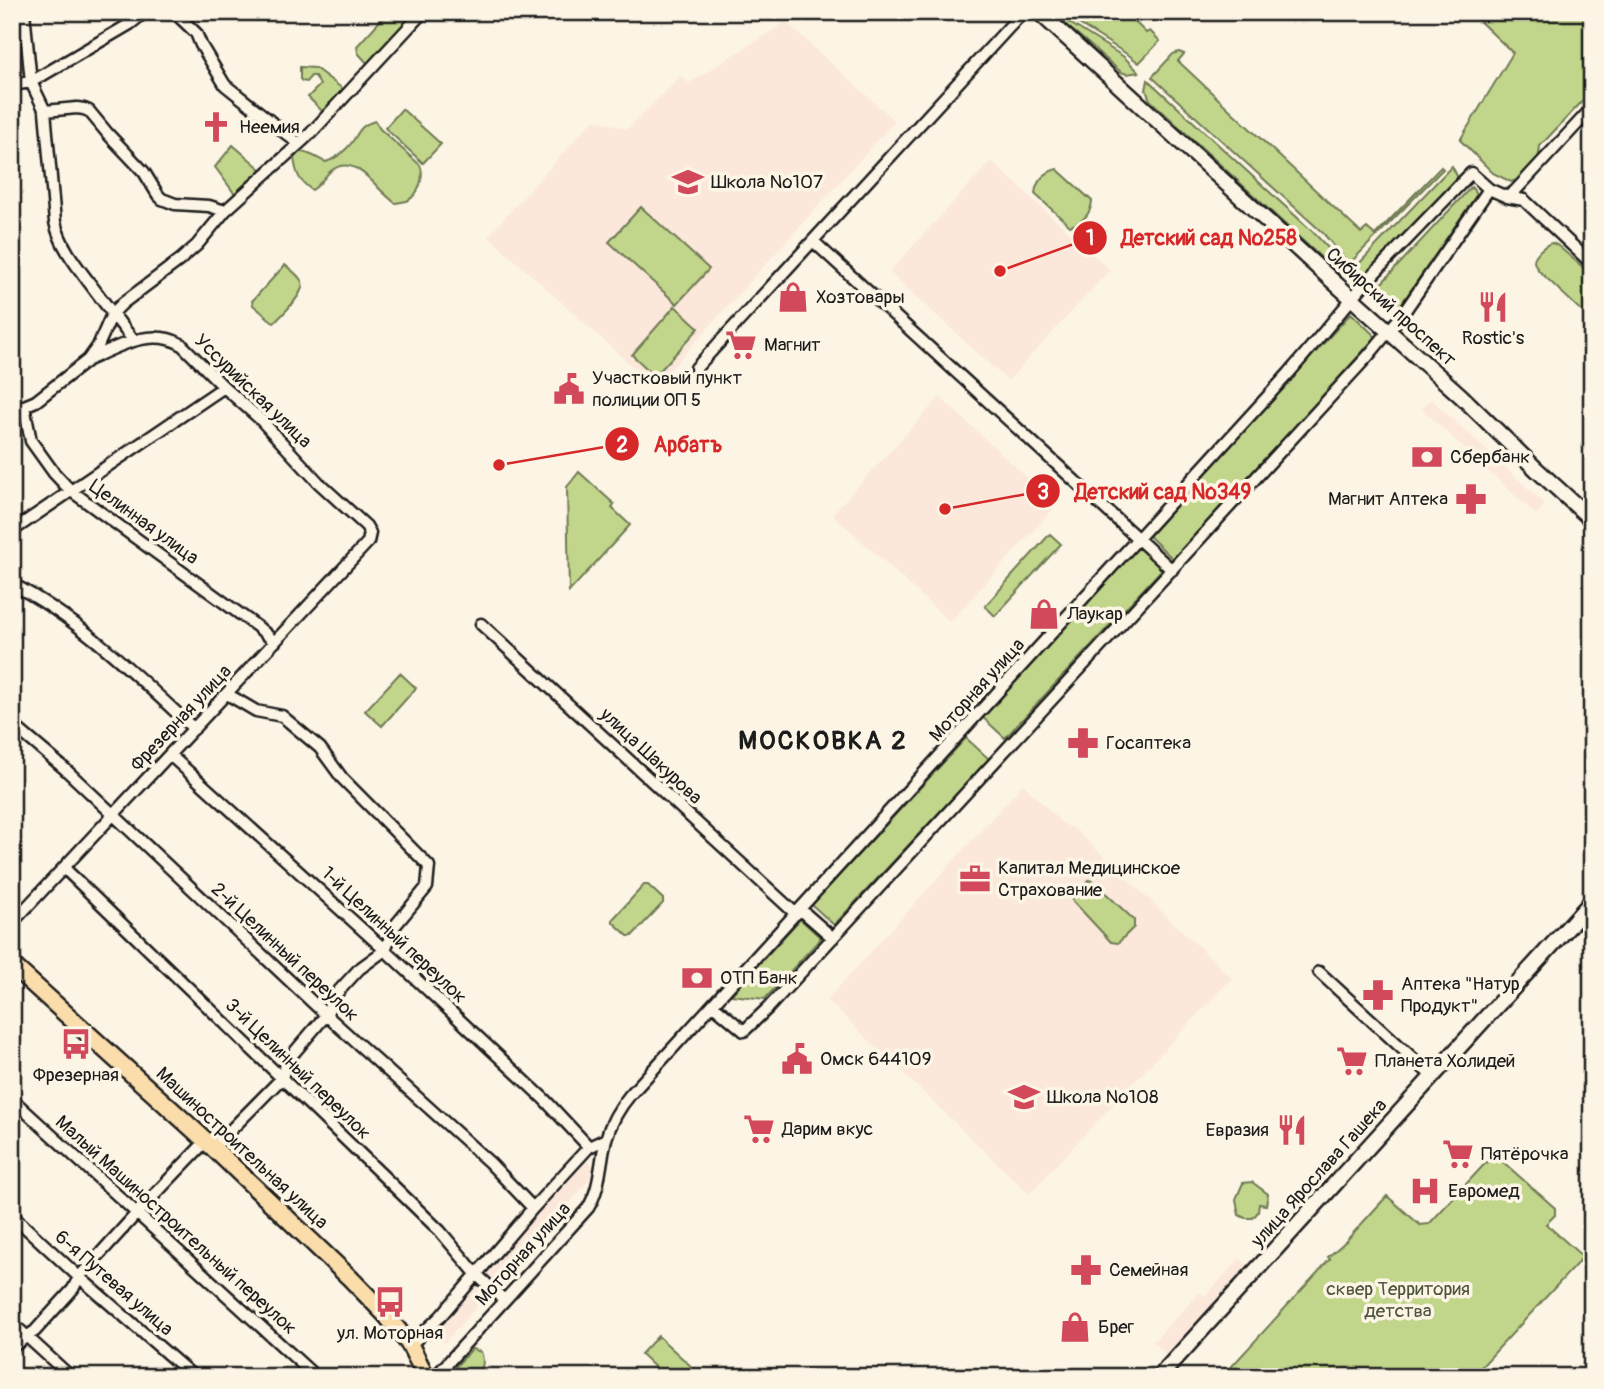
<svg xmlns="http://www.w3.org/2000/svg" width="1604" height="1389" font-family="Pangolin,sans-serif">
	<rect width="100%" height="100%" fill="#fcf5e5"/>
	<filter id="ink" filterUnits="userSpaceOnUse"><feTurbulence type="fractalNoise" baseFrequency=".0143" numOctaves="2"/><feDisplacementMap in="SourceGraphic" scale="14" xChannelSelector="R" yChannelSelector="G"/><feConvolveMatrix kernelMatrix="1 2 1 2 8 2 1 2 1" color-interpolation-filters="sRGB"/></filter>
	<g filter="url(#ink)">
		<path fill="#fbe8db" d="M786,22L895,121L655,387L488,236L594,119L627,129L681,76L689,83Z
			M991,161L1110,270L1008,381L889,272Z
			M940,397L1057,505L950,622L832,514Z
			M1431,399L1545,504L1536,515L1422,409Z
			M1023,784L1063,824L1074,828L1232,978L1029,1194L827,1000Z
			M584,1158L595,1168L584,1187L444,1343L433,1333Z
			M1240,1258L1249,1267L1167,1355L1153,1342L1200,1292L1205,1296Z"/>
		<path fill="#c2d68b" stroke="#6f7954" stroke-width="2" d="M388,12H418L369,65L358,53L357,46Z
			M1048,12H1052L1124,57L1139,72L1127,74L1121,72L1076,33Z
			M1060,12H1125L1146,33L1150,31L1160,41L1139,63L1130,56Z
			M1474,12H1592V91L1540,146L1538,162L1524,178L1511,182L1493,173L1460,140L1513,53L1474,16Z
			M1179,52L1184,54L1178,61L1361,233L1367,228L1375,235L1441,167L1443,169L1349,264L1323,233L1152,77L1173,54Z
			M300,67L315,68L347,92L325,114L308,97L320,85L315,76H311L306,82L302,81L300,79Z
			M1148,80L1313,232L1346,267L1339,274L1150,100L1146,90Z
			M402,109L441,144L423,163L385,128Z
			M375,121L380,129L420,165C425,176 419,195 407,201C406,201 397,203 395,203C388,197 381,191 375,184C363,172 349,158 332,170C324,176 321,185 312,190C299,181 296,174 294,158L299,152C310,152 316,158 326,162C334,159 340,155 346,149C359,137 356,126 375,121Z
			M233,145L262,170L237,197L215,167Z
			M1452,166L1457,176L1456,183L1365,278L1354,269Z
			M1057,169L1092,201C1091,214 1082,223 1070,226L1035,194C1036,181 1045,172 1057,169Z
			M1471,187L1477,194L1400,306L1379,286Z
			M641,207L709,269L677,304L609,242Z
			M1552,243L1557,245L1592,275V321L1539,271C1538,269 1534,264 1534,261C1534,254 1546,244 1552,243Z
			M285,265C291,270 299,275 302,282C306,293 282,315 274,323L253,305L252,301Z
			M675,306L699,328L655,376L632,355Z
			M1351,313L1376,337L1173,559L1149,536Z
			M579,472L614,504L612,508L630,525L569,592L567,487Z
			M1050,534L1061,544L995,616L985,606Z
			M1138,544L1163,568L1005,738L980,715Z
			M400,673L416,688L382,726L365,711Z
			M966,738L989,759L834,925L812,905Z
			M1089,880L1094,882L1134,920V927L1118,943L1111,942L1072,900L1076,893Z
			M644,885H648L663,899V903L632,936H628L613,922V919Z
			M800,919L821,938L765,999L731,995Z
			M1494,1154L1555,1208V1215L1546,1224L1583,1257L1472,1377H1222L1330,1259L1328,1257L1346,1241L1387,1196L1420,1225L1429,1224Z
			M1252,1182L1268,1194L1266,1205L1259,1204L1258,1212L1253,1218H1245L1239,1215L1236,1199L1243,1183Z
			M658,1336L693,1368L685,1377H665L641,1354Z
			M472,1349L481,1352C485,1359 482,1371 478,1377H459L456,1366Z"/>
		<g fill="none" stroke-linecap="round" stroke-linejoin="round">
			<defs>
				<path id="minor" d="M24,12L31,82L45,111L55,222C61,249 81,271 97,293C109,309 121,325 134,341
					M174,12L196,33L201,45L225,85L299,144
					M12,85L31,82L130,24L145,12
					M45,111L77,108L84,109L89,111L108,134L144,172L158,195L162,199L175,204L209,206L225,211
					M1507,197L1524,200L1592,264
					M813,241L1172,570
					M696,368L1023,12
					M24,406L31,441L54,473L70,490L259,628L275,642
					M12,409L24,406L36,401L88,360L98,346L112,314L123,303L180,260L197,245L225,211L311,133L423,12
					M12,531L224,387
					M12,584C79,618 139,678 194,729
					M481,624L796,914
					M12,724L65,769L326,1015L490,1163L533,1208
					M170,755L385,950L544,1099L589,1147
					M64,868L378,1171L440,1231L477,1275L504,1300
					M800,909L833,938
					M12,923L368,542L370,533L366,526L319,483L260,419L224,387L181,344C150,327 117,347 88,360
					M1319,972L1432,1076
					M713,1005L744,1031L769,1007L1368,356L1402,315L1489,189
					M12,1099L316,1377
					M213,1148L282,1078L287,1061L326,1015L336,994L359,969L385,950L394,927L427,887L429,866L342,778L320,748L282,716L256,711L227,694
					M12,1215L79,1277L194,1377
					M12,1323L71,1377
					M410,1345L440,1317L533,1208L589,1147L606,1139
					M12,1347L35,1331L73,1289L79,1277L137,1213L206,1141
					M435,1377L588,1208C601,1187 600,1162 606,1139C611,1122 619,1108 630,1095L1289,373L1366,282L1471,173L1489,189L1507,197L1515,191L1592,108"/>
				<path id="secondary" d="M1039,12L1336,284L1461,396L1536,469L1592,520
					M1159,1377L1592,901"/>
				<path id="primary" d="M12,965L206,1141L350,1278L386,1315L410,1345L426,1377"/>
			</defs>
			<use href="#minor" stroke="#1c1c1c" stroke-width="15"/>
			<use href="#secondary" stroke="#1c1c1c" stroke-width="19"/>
			<use href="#primary" stroke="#1c1c1c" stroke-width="21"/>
			<use href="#minor" stroke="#fcf5e5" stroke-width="10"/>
			<use href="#secondary" stroke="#fcf5e5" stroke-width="14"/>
			<use href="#primary" stroke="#faddab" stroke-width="16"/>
		</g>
	</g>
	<defs>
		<symbol id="church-bare" viewBox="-9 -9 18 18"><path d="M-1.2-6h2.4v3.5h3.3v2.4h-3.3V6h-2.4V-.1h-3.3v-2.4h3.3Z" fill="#d1495b" stroke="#fcf5e5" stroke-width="2.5" paint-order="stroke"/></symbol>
		<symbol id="school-bare" viewBox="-9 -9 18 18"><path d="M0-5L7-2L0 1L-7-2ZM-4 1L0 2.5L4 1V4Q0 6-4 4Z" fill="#d1495b" stroke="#fcf5e5" stroke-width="2.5" paint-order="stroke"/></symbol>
		<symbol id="shop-bare" viewBox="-9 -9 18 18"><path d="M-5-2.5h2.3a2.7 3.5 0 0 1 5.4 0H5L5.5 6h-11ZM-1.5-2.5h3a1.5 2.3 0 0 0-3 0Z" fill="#d1495b" stroke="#fcf5e5" stroke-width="2.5" paint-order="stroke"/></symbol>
		<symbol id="restaurant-bare" viewBox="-9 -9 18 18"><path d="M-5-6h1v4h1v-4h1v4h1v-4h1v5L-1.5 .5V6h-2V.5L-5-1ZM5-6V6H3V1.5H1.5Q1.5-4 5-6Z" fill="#d1495b" stroke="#fcf5e5" stroke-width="2.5" paint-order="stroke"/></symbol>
		<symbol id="supermarket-bare" viewBox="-9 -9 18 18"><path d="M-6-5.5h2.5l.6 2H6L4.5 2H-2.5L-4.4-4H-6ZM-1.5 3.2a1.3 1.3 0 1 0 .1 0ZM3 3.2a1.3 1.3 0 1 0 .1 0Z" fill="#d1495b" stroke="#fcf5e5" stroke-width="2.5" paint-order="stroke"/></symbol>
		<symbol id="civic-bare" viewBox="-9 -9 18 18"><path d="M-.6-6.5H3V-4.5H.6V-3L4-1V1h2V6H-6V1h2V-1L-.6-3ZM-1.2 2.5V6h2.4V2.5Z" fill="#d1495b" stroke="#fcf5e5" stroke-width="2.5" paint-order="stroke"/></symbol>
		<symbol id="bank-bare" viewBox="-9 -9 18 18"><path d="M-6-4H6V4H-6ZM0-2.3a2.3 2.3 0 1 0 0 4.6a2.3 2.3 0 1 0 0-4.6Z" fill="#d1495b" stroke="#fcf5e5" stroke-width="2.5" paint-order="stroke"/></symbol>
		<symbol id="pharmacy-bare" viewBox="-9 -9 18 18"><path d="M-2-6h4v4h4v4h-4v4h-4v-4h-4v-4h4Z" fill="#d1495b" stroke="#fcf5e5" stroke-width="2.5" paint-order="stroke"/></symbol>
		<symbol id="office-bare" viewBox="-9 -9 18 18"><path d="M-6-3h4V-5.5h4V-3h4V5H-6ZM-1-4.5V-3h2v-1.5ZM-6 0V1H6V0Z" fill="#d1495b" stroke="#fcf5e5" stroke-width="2.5" paint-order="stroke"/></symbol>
		<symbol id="bus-bare" viewBox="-9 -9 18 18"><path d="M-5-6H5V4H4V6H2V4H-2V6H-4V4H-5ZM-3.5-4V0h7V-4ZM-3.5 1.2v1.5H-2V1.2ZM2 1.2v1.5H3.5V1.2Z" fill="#d1495b" stroke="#fcf5e5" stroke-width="2.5" paint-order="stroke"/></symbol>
		<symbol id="hospital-bare" viewBox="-9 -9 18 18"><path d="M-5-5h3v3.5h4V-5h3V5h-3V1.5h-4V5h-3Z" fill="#d1495b" stroke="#fcf5e5" stroke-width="2.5" paint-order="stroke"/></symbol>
	</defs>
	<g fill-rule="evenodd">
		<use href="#church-bare" x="194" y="105" width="44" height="44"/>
		<use href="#school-bare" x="666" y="160" width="44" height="44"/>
		<use href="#shop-bare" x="771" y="275" width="44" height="44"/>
		<use href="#restaurant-bare" x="1471" y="285" width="44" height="44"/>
		<use href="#supermarket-bare" x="719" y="323" width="44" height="44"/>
		<use href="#civic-bare" x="547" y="367" width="44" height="44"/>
		<use href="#bank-bare" x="1405" y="435" width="44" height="44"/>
		<use href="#pharmacy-bare" x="1449" y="477" width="44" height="44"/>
		<use href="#shop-bare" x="1022" y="592" width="44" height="44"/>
		<use href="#pharmacy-bare" x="1061" y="721" width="44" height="44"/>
		<use href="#office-bare" x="953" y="857" width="44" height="44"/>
		<use href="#bank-bare" x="675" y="956" width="44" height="44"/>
		<use href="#pharmacy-bare" x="1356" y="973" width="44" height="44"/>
		<use href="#bus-bare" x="54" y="1022" width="44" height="44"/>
		<use href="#civic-bare" x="775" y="1037" width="44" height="44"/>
		<use href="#supermarket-bare" x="1330" y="1039" width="44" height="44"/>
		<use href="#school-bare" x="1002" y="1075" width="44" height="44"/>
		<use href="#supermarket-bare" x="737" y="1107" width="44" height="44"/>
		<use href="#restaurant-bare" x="1270" y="1108" width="44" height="44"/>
		<use href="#supermarket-bare" x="1436" y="1132" width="44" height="44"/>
		<use href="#hospital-bare" x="1403" y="1169" width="44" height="44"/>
		<use href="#pharmacy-bare" x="1064" y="1248" width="44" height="44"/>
		<use href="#bus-bare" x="368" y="1280" width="44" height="44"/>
		<use href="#shop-bare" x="1053" y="1305" width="44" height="44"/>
	</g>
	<g text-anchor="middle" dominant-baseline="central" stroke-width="7" stroke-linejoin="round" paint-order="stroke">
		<g font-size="19" fill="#1c1c1c" stroke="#fcf5e5" text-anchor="start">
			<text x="239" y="127">Неемия</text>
			<text x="711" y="182">Школа №107</text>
			<text x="816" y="297">Хозтовары</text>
			<text x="1493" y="338" text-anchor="middle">Rostic's</text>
			<text x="764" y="345">Магнит</text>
			<text x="592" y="378">Участковый пункт<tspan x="592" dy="22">полиции ОП 5</tspan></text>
			<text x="1450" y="457">Сбербанк</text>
			<text x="1448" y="499" text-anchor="end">Магнит Аптека</text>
			<text x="1067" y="614">Лаукар</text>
			<text x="1106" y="743">Госаптека</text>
			<text x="998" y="868">Капитал Медицинское<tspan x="998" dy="22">Страхование</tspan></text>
			<text x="720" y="978">ОТП Банк</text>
			<text x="1401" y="984">Аптека "Натур<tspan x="1401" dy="22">Продукт"</tspan></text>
			<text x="820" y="1059">Омск 644109</text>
			<text x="1375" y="1061">Планета Холидей</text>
			<text x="76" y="1075" text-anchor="middle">Фрезерная</text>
			<text x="1047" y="1097">Школа №108</text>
			<text x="782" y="1129">Дарим вкус</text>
			<text x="1269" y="1130" text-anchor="end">Евразия</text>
			<text x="1481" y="1154">Пятёрочка</text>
			<text x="1448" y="1191">Евромед</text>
			<text x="1109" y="1270">Семейная</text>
			<text x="1098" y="1327">Брег</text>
			<text x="390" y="1333" text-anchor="middle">ул. Моторная</text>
		</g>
		<g font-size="19" fill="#1c1c1c" stroke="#fcf5e5">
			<text transform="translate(1391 307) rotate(42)">Сибирский проспект</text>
			<text transform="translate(253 391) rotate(44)">Уссурийская улица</text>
			<text transform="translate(144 522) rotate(36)">Целинная улица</text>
			<text transform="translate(977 690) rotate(-48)">Моторная улица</text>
			<text transform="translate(181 718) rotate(-47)">Фрезерная улица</text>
			<text transform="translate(651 756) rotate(43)">улица Шакурова</text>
			<text transform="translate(394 935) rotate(43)">1-й Целинный переулок</text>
			<text transform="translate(285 952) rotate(43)">2-й Целинный переулок</text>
			<text transform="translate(298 1069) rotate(44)">3-й Целинный переулок</text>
			<text transform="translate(242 1148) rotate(43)">Машиностроительная улица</text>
			<text transform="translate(1319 1173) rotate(-48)">улица Ярослава Гашека</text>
			<text transform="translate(176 1225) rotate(42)">Малый Машиностроительный переулок</text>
			<text transform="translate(523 1254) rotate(-48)">Моторная улица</text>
			<text transform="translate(114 1283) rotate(41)">6-я Путевая улица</text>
		</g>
		<g font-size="19" fill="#4e543d" stroke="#fcf5e5">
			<text x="1398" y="1289">сквер Территория<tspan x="1398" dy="22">детства</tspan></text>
		</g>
		<g font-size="26" font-weight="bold" letter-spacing="2" fill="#1c1c1c" stroke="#fcf5e5">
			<text x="823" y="741">МОСКОВКА 2</text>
		</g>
	</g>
	<path fill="none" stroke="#d62828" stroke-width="2.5" d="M1000 271L1090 238M499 465L622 444M945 509L1043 491"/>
	<g fill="#d62828" stroke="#fcf5e5" stroke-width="2.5">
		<circle cx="1000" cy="271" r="7"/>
		<circle cx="499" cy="465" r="7"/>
		<circle cx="945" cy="509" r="7"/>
		<circle cx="1090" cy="238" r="18"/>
		<circle cx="622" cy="444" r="18"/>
		<circle cx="1043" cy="491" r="18"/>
	</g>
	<g font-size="21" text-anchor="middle" font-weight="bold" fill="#fff">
		<text x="1090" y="245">1</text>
		<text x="622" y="452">2</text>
		<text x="1043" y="499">3</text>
	</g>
	<g font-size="21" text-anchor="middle" font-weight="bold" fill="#d62828" stroke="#fcf5e5" stroke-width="7" stroke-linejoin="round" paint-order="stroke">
		<text x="1209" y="245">Детский сад №258</text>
		<text x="688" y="452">Арбатъ</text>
		<text x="1163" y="499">Детский сад №349</text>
	</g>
	<rect width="1604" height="1389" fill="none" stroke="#fcf5e5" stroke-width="42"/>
	<rect x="21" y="21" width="1562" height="1347" fill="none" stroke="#1c1c1c" stroke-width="2.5" filter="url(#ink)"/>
</svg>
